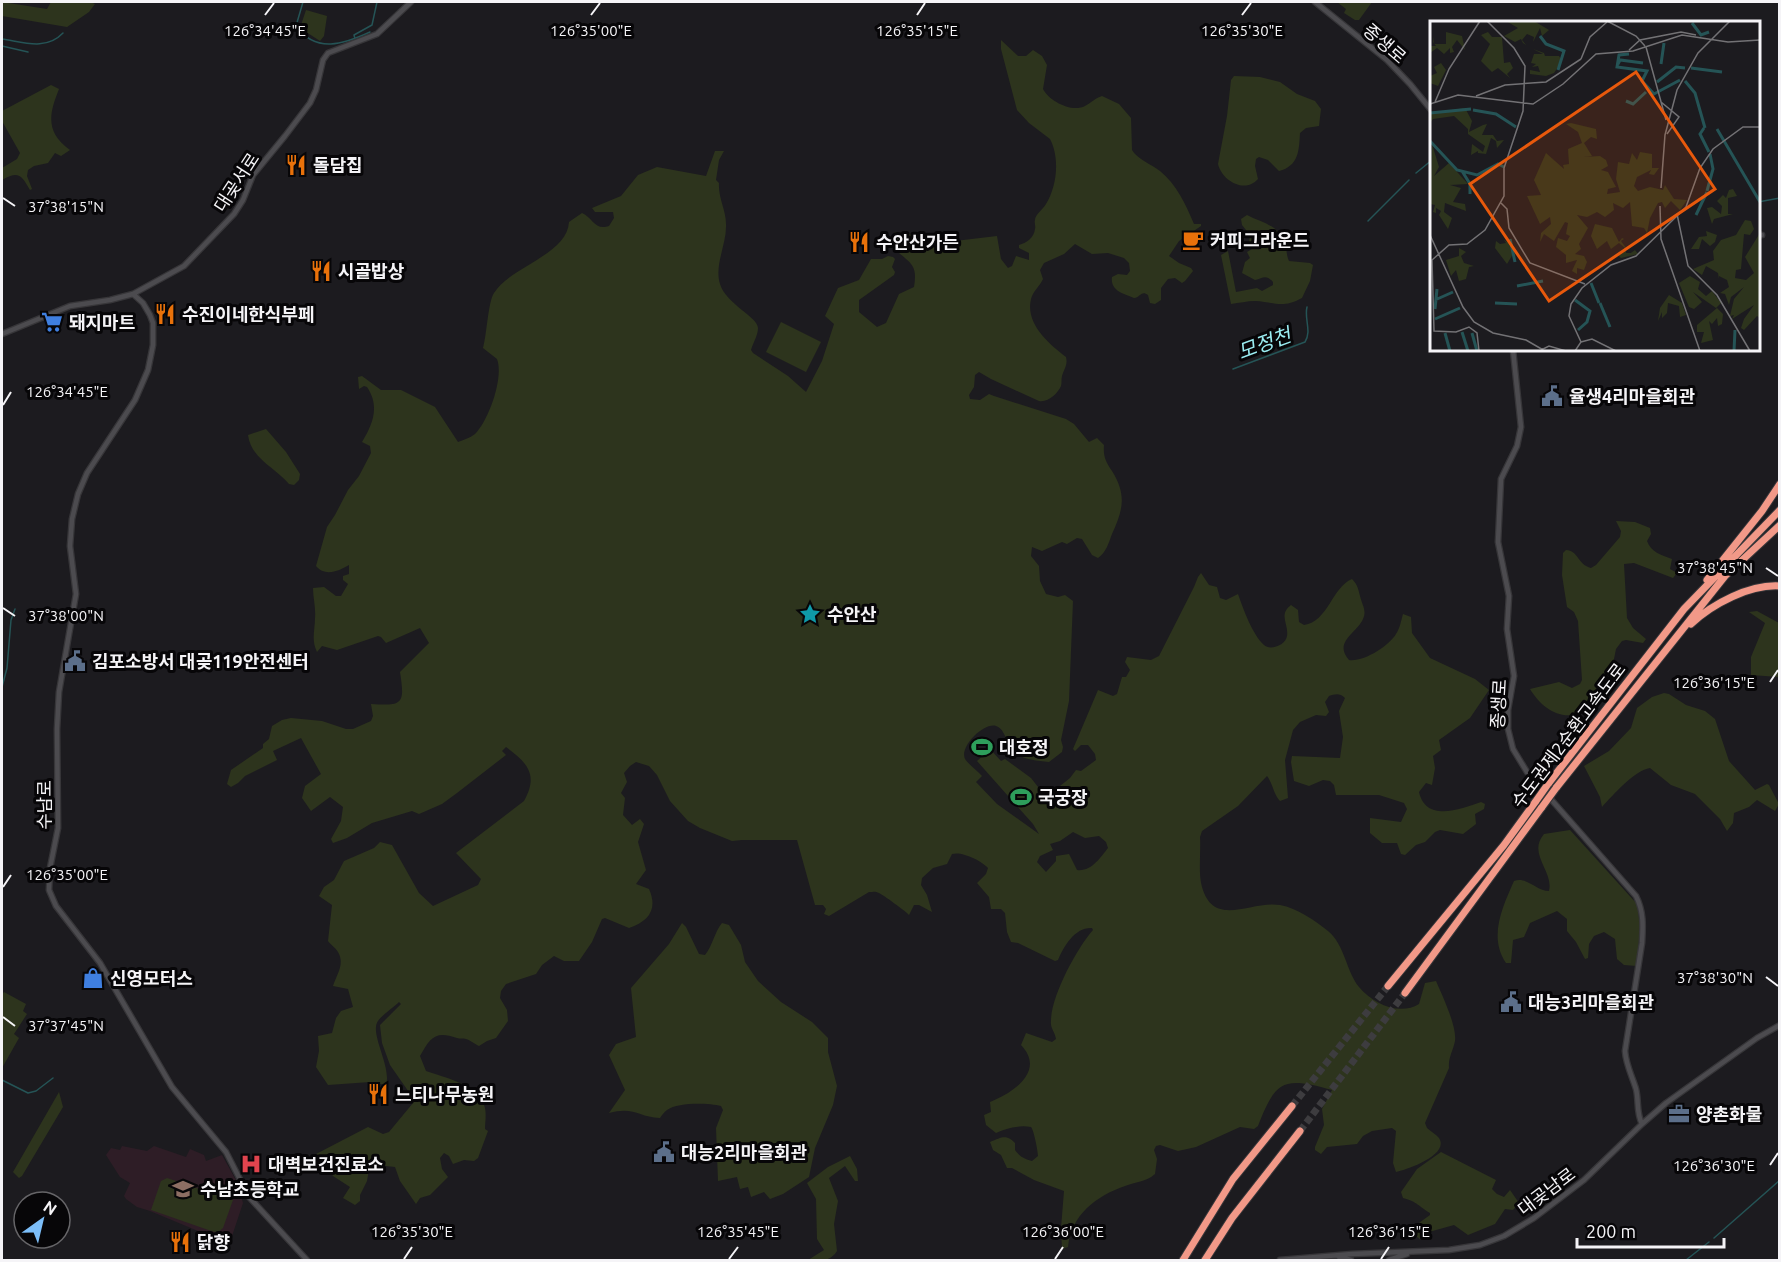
<svg xmlns="http://www.w3.org/2000/svg" width="1781" height="1262" font-family="Ubuntu,'Noto Sans KR',sans-serif">
	<rect width="100%" height="100%" fill="#1c1b1f"/>
	<path fill="#2e1d26" d="M122,1146L147,1151L154,1146L186,1157L190,1149L204,1155L206,1161L222,1155L237,1182L243,1203L230,1242L210,1236L150,1211L137,1207L126,1199L124,1196L130,1183L120,1177L106,1155L111,1148L120,1150Z"/>
	<path fill="#2d341d" fill-rule="evenodd" d="M2,2L47,9L51,2H90L95,4L89,12L67,27L2,16Z
		M1337,2H1372L1359,20H1355L1344,13L1346,9Z
		M306,10L327,16L324,36L320,41L300,28Z
		M1001,40L1018,56H1026L1033,50L1042,56L1047,65L1043,89C1049,101 1072,113 1085,106C1091,103 1095,98 1102,96L1119,104L1131,118L1132,150C1137,159 1151,164 1160,171C1177,185 1185,203 1194,224H1201V226L1179,241L1169,256L1179,263L1191,268L1193,271L1185,281L1182,283L1175,278L1168,279L1161,288V300L1155,304L1150,303L1148,295C1141,290 1140,298 1134,298C1124,294 1110,291 1112,277L1118,274L1127,275L1130,271L1129,263L1124,258L1108,253L1092,254L1075,244L1064,254L1044,263L1040,270L1043,279C1040,286 1033,291 1031,299C1025,324 1049,344 1066,357C1068,365 1064,369 1062,376C1061,379 1062,383 1061,386C1058,393 1048,403 1039,401L991,379L979,372L975,375L974,387L969,395L970,399L980,400L989,394L994,396L1066,419L1074,424L1089,442L1097,438L1104,445C1103,457 1106,462 1112,471C1127,495 1123,510 1112,534C1109,542 1106,553 1098,558L1092,555L1082,539L1077,538L1067,544L1062,542L1042,551L1032,547L1031,556L1039,566L1040,581L1046,594L1058,597L1065,595L1073,601L1069,701L1061,740L1063,747L1062,752L1049,762C1037,761 1023,760 1014,752C1006,745 1006,729 996,726C984,722 959,747 965,759C969,765 977,770 982,776L976,782L997,804L1039,834L1033,824L977,761L990,749L1001,761L1005,759L1031,778L1049,801L1058,807L1068,801L1062,792L1060,786L1070,778L1076,770L1081,771L1096,760L1095,754L1088,745H1081L1075,751L1073,749L1098,690L1113,696L1117,694L1122,677H1126L1130,670L1125,662L1127,657L1151,660L1159,656L1194,587L1198,577L1201,573L1209,585L1217,587L1220,598L1226,600L1238,594C1243,608 1252,634 1264,645C1270,651 1286,645 1287,636C1289,624 1278,615 1291,605L1298,610L1299,622L1304,625C1328,622 1332,587 1352,579C1358,585 1358,589 1360,596C1362,605 1367,610 1363,619C1357,633 1333,642 1349,660C1364,662 1389,646 1396,634C1400,628 1401,621 1403,614L1411,617L1412,633L1430,658L1475,679L1489,690L1470,718L1439,740L1441,750L1433,756L1435,768L1432,785L1426,783L1419,792C1426,823 1461,809 1481,802L1485,804L1484,809L1475,814L1476,824L1463,834L1440,830L1435,832L1425,842L1416,845L1405,855L1401,854L1397,843H1382L1370,833V818L1401,822L1407,809L1404,803L1379,795H1336L1334,785L1330,781L1323,780L1309,786L1294,781L1291,762L1292,756L1340,758L1343,737L1339,711L1345,698C1340,693 1335,694 1329,696L1325,702L1329,712L1326,716L1316,715L1300,722L1293,730L1285,760L1288,798L1280,801C1273,793 1273,784 1267,776L1238,806L1202,831L1200,837C1201,853 1198,873 1202,887C1214,929 1251,900 1280,905C1297,908 1316,921 1328,931C1345,945 1346,971 1359,987C1373,1004 1400,1016 1419,1004L1425,983L1436,981C1442,995 1457,1026 1455,1041C1453,1051 1448,1058 1449,1068L1425,1123L1427,1128C1430,1131 1436,1134 1439,1138C1450,1155 1406,1170 1396,1172L1393,1163L1396,1131L1392,1128L1372,1131L1363,1136L1357,1144L1327,1147L1321,1154L1315,1150V1147L1324,1125L1322,1109L1332,1090C1284,1077 1276,1079 1258,1126L1254,1129L1240,1127L1196,1147L1178,1151L1160,1145L1156,1146L1154,1150L1157,1159L1155,1174C1146,1182 1135,1182 1125,1186C1096,1196 1071,1215 1068,1247L1062,1249L1061,1228L1064,1191L1034,1180L1012,1168H1007L1001,1155L993,1150L990,1142C1002,1137 1006,1134 1015,1143V1150C1020,1157 1024,1159 1032,1161L1038,1156C1038,1152 1034,1130 1031,1127C1019,1125 1007,1128 996,1133L986,1125L984,1115L991,1112L990,1102C1013,1093 1046,1071 1021,1045L1026,1033L1052,1042L1056,1039C1055,1032 1050,1028 1051,1021C1051,996 1077,948 1093,930L1092,928C1075,927 1064,946 1058,960L1055,961L1018,943L1011,942L1007,932L1005,913L1001,909H991L989,897L977,883L986,874L988,868C982,861 962,851 952,854L947,864L933,868L922,878L921,885L927,895L932,912L919,905H914L909,915C908,913 882,894 879,893C875,891 874,892 869,892L829,916L824,914L826,909L823,905H815L797,840H742L732,841L700,828L688,821L670,801L657,775L649,766L636,762L630,766L624,773L627,782L621,793L625,798L623,815L632,825L640,819L644,824L638,842L646,870L636,884L649,889C658,909 649,921 629,928L605,918L602,919L592,942L579,961H564L554,956L542,965L536,974L506,984L501,991L500,998L507,1010L508,1021L496,1038L487,1041L479,1046C475,1044 470,1040 466,1039C463,1038 460,1039 457,1038C435,1030 430,1038 420,1056L426,1071C445,1078 475,1083 484,1105C487,1112 485,1122 485,1129L488,1131L478,1158L474,1161L464,1160L453,1164L449,1156L444,1153L440,1158L442,1169L448,1177L430,1195L420,1198L416,1204L400,1181L395,1167L386,1166L379,1160L371,1158L367,1181L360,1195V1201L355,1205L343,1198L350,1187L333,1176L316,1154L368,1127L383,1134L389,1132L413,1103V1098L390,1065L382,1043L380,1025L401,1004L399,1002C394,1007 382,1015 378,1021C369,1033 392,1067 386,1085L370,1082L328,1085L316,1067L319,1051L318,1036L332,1033L336,1018L341,1011L353,1007L348,989L333,986C337,974 345,964 338,952C335,947 331,945 328,941L332,905L319,896L324,887L334,880L344,861L374,848L380,842L392,845L419,893L433,906L478,885L481,879L456,853L524,801C539,774 527,763 506,747L502,751L506,755L457,793L442,804L419,814L412,811L372,823L347,838L333,843L331,839L341,821L343,807L330,797L311,811L302,798L305,786L321,774L301,738L273,751L277,760L245,776L238,783L231,787L227,784L231,770L263,748V744L269,739L272,726L282,720L291,718L322,721L346,729H353L371,721L373,716L371,704C403,706 405,704 400,672L429,643L420,628L386,643L381,637L378,636L337,650L322,646L317,652C311,640 315,630 315,618C316,608 313,598 313,588L324,587L336,596H341L348,584L343,580V576L349,574V565C339,571 325,577 316,566L327,527L335,515L348,490L359,476L371,453L370,446L362,442C373,424 380,406 367,387L364,386L359,389L358,377L362,376L381,390H401L435,407L458,442C463,440 470,438 475,434C489,420 504,377 497,359L483,348C487,334 488,302 494,293C511,266 567,255 569,222L582,213C593,218 595,231 609,226L614,218L613,212H595L592,208L621,196L638,175L657,167L706,176L715,151H724L719,160L716,180L719,183C718,198 726,210 726,224C727,244 714,265 720,284C726,304 758,317 758,328C758,335 753,343 751,350L753,353L788,376L806,392L822,361L834,324L825,316L838,288L859,280L871,259H882L888,256L893,257L895,259L892,267L895,272L894,275L859,300V312L877,327L886,323L899,294L914,287C915,280 916,273 913,267C907,255 882,248 895,232L955,241L997,236L1001,259L1008,268L1012,266L1016,256L1029,260V253L1019,248V245C1026,243 1034,238 1035,229C1036,226 1034,223 1035,220C1035,215 1043,209 1046,204C1057,186 1060,158 1050,139L1029,123L1017,110L1001,49ZM1073,832L1085,838L1099,836L1106,842L1108,848C1100,858 1091,872 1077,870L1069,854L1056,856V861L1046,872L1037,862L1040,856L1053,850L1050,844L1060,841Z
		M1234,76L1260,77L1280,82L1297,94L1315,101L1321,109L1319,126L1306,128L1300,133C1299,150 1299,166 1279,171L1268,160L1259,157L1256,159L1255,166L1258,179C1245,194 1222,181 1218,164L1227,116L1231,80Z
		M51,85L59,89C49,114 45,132 70,150L61,156L55,153L48,163L34,166L28,170L27,176L32,189L30,190C21,174 18,171 2,180V168L17,159L20,153L2,121V111Z
		M1247,215C1262,223 1277,224 1285,242C1287,248 1286,255 1289,261L1310,263L1313,265L1310,281L1302,298C1282,309 1275,302 1255,301C1247,301 1239,303 1231,304L1221,255L1228,251L1236,292L1257,288L1262,291L1273,285V282C1266,274 1263,278 1255,280L1242,273L1245,262L1250,258L1247,252L1252,249L1249,242L1250,235L1242,225L1241,219Z
		M781,322L821,342L806,372L766,352Z
		M266,429L286,452L300,474L299,480L294,485L289,484C276,468 251,459 248,435Z
		M1616,521L1635,522L1650,528L1651,534L1647,541C1651,552 1661,555 1672,559L1670,569L1677,573L1673,578L1634,563L1624,564L1627,618L1633,628L1646,639L1643,643L1626,640L1622,641L1616,649L1613,664L1599,693L1581,713C1559,721 1541,707 1530,689L1559,682L1572,688L1580,684L1582,680L1578,621L1574,612L1567,607L1562,575L1563,553L1566,550C1578,550 1578,565 1591,568L1596,565L1620,537L1621,531Z
		M1757,611L1779,623V677L1751,675V657L1765,623L1749,612Z
		M1664,693L1669,694L1686,705L1705,711L1715,719L1729,761L1755,790L1767,784L1769,785L1779,804L1775,811L1757,800L1749,807L1734,813L1733,823L1727,831L1720,819L1695,794L1671,785L1650,768C1635,770 1613,795 1602,807L1600,797L1584,766L1609,751L1631,728L1637,708L1652,697Z
		M1570,830L1637,904L1640,926L1637,966L1624,965L1617,959L1615,939L1604,932L1594,936L1589,944L1588,958L1585,959L1576,942L1567,931V919L1557,911L1530,923L1524,937L1513,940L1511,963H1506C1488,937 1503,906 1514,881C1527,876 1536,891 1549,891C1554,871 1527,854 1544,834Z
		M682,923L686,927L699,954L705,955C713,945 714,933 722,923L729,925L741,945L745,962L758,981L781,1002L812,1022L828,1038V1052L837,1086L833,1105L815,1148L809,1177L783,1194L770,1199L764,1192L751,1197L748,1187L740,1189L737,1177L718,1181L716,1128L723,1110L721,1106C708,1103 678,1102 667,1110C664,1112 662,1115 660,1118C638,1117 634,1106 609,1113L625,1090L609,1055L616,1044L636,1037L631,988L669,944Z
		M4,992L26,1004L23,1011L27,1014L14,1034L19,1038L2,1068V995Z
		M59,1092L63,1107L22,1176L19,1178L13,1172Z
		M1441,1152L1496,1180L1492,1189L1497,1194L1504,1197L1510,1190L1519,1203L1513,1210L1505,1209L1495,1224L1468,1235L1454,1225L1429,1232L1420,1239L1413,1234L1416,1225L1430,1215V1213C1418,1206 1418,1202 1403,1198L1401,1192L1417,1169Z
		M850,1156L857,1169L858,1181H855L845,1166L829,1178L838,1201L834,1224L837,1251C830,1262 820,1261 808,1260L824,1250L817,1239L816,1199L807,1183L828,1167Z
		M167,1178L233,1200L223,1228L217,1233L151,1210L161,1181Z"/>
	<g fill="none" stroke-linecap="round" stroke-linejoin="round">
		<path stroke="#255456" stroke-width="1.5" d="M303,2L296,26C316,54 344,44 370,32
			M2,39C23,42 46,51 63,33
			M355,39L354,35L372,25L377,2
			M2,46L28,52
			M1416,173L1432,160
			M1758,202L1780,198
			M1368,221L1409,180
			M1233,369L1305,342C1312,331 1304,319 1307,307
			M2,687L7,668L11,620L15,609
			M2,1080L28,1093L36,1091L53,1078
			M1714,1238L1780,1180
			M1686,1260L1709,1242"/>
		<path stroke="#3d3c3f" stroke-width="7" stroke-dasharray="7 3.5" stroke-linecap="butt" d="M1292,1106L1388,986
			M1300,1131L1405,993"/>
		<defs>
			<path id="minor" d="M1315,2L1387,60L1410,84L1432,111
				M1758,235H1762
				M133,294L143,303L150,315L153,323V345L148,370L135,400L87,473L78,494L72,519L70,546L76,594L59,692L57,729L58,828L50,868L49,890L56,906L100,963L172,1087L226,1152L249,1197L307,1260
				M2,334L70,306L110,300L133,294L184,266L234,214L243,200L253,175L285,136L310,103L316,90L323,60L328,53L377,34L411,2
				M1513,350L1521,427L1517,446L1501,479L1498,542L1509,596L1507,629L1514,676L1508,710V729L1513,749L1527,772L1636,896C1644,912 1643,926 1642,943L1625,1051C1626,1065 1632,1076 1636,1089C1639,1101 1636,1112 1642,1124
				M1339,1257L1351,1260
				M1280,1260L1352,1254L1449,1250L1480,1245L1504,1236L1534,1218L1584,1180L1642,1124L1666,1103L1757,1038L1780,1025
				M1389,1260L1407,1254"/>
			<path id="highway" d="M1707,580L1762,511L1780,484
				M1691,624C1712,604 1750,584 1780,586
				M1548,784L1684,609L1780,510
				M1556,788L1725,576L1780,525
				M1388,986L1504,845L1536,801
				M1405,993L1542,807
				M1183,1260L1233,1179L1292,1106
				M1205,1260L1232,1218L1300,1131"/>
		</defs>
		<use href="#minor" stroke="#373639" stroke-width="7"/>
		<use href="#highway" stroke="#373639" stroke-width="9"/>
		<use href="#minor" stroke="#4c4b4f" stroke-width="4.5"/>
		<use href="#highway" stroke="#f29988" stroke-width="7"/>
		<defs>
			<path id="highway-bridge" d="M1536,801L1548,784
				M1542,807L1556,788"/>
		</defs>
		<use href="#highway-bridge" stroke="#373639" stroke-width="9" stroke-linecap="butt"/>
		<use href="#highway-bridge" stroke="#f29988" stroke-width="7"/>
	</g>
	<path fill="none" stroke="#f5f4f7" stroke-width="2" d="M265,15L274,3M591,15L600,3M917,15L925,3M1242,15L1251,3M3,198L15,206M3,405L11,392M1766,568L1778,576M3,608L15,616M1770,682L1778,670M3,887L11,875M1766,977L1778,986M3,1017L15,1026M1770,1165L1778,1153M404,1259L412,1247M729,1259L738,1247M1055,1259L1063,1247M1381,1259L1389,1247"/>
	<defs>
		<symbol id="restaurant-bare" viewBox="-9 -9 18 18"><path d="M-5-6h1v4h1v-4h1v4h1v-4h1v5L-1.5 .5V6h-2V.5L-5-1ZM5-6V6H3V1.5H1.5Q1.5-4 5-6Z" fill="#e8710a" stroke="#070608" stroke-width="2.5" paint-order="stroke"/></symbol>
		<symbol id="cafe-bare" viewBox="-9 -9 18 18"><path d="M-5.5-4.5H6V0H3Q3 3.5 0 3.5H-2.5Q-5.5 3.5-5.5 0ZM3-3.2v2h1.7v-2ZM-6 4.5H4V6H-6Z" fill="#e8710a" stroke="#070608" stroke-width="2.5" paint-order="stroke"/></symbol>
		<symbol id="supermarket-bare" viewBox="-9 -9 18 18"><path d="M-6-5.5h2.5l.6 2H6L4.5 2H-2.5L-4.4-4H-6ZM-1.5 3.2a1.3 1.3 0 1 0 .1 0ZM3 3.2a1.3 1.3 0 1 0 .1 0Z" fill="#3f7fe0" stroke="#070608" stroke-width="2.5" paint-order="stroke"/></symbol>
		<symbol id="civic-bare" viewBox="-9 -9 18 18"><path d="M-.6-6.5H3V-4.5H.6V-3L4-1V1h2V6H-6V1h2V-1L-.6-3ZM-1.2 2.5V6h2.4V2.5Z" fill="#5c6f8a" stroke="#070608" stroke-width="2.5" paint-order="stroke"/></symbol>
		<symbol id="sight-bare" viewBox="-9 -9 18 18"><path d="M0-6L1.8-2.2L6-1.7L2.9 1.2L3.7 5.4L0 3.3L-3.7 5.4L-2.9 1.2L-6-1.7L-1.8-2.2Z" fill="#0f9aa8" stroke="#070608" stroke-width="2.5" paint-order="stroke"/></symbol>
		<symbol id="stadium-bare" viewBox="-9 -9 18 18"><path d="M0-5a6.5 5 0 1 0 0 10a6.5 5 0 1 0 0-10ZM-3.5-1.8h7v3.6h-7Z" fill="#2e9e5b" stroke="#070608" stroke-width="2.5" paint-order="stroke"/></symbol>
		<symbol id="shop-bare" viewBox="-9 -9 18 18"><path d="M-5-2.5h2.3a2.7 3.5 0 0 1 5.4 0H5L5.5 6h-11ZM-1.5-2.5h3a1.5 2.3 0 0 0-3 0Z" fill="#3f7fe0" stroke="#070608" stroke-width="2.5" paint-order="stroke"/></symbol>
		<symbol id="office-bare" viewBox="-9 -9 18 18"><path d="M-6-3h4V-5.5h4V-3h4V5H-6ZM-1-4.5V-3h2v-1.5ZM-6 0V1H6V0Z" fill="#5c6f8a" stroke="#070608" stroke-width="2.5" paint-order="stroke"/></symbol>
		<symbol id="hospital-bare" viewBox="-9 -9 18 18"><path d="M-5-5h3v3.5h4V-5h3V5h-3V1.5h-4V5h-3Z" fill="#e0444e" stroke="#070608" stroke-width="2.5" paint-order="stroke"/></symbol>
		<symbol id="school-bare" viewBox="-9 -9 18 18"><path d="M0-5L7-2L0 1L-7-2ZM-4 1L0 2.5L4 1V4Q0 6-4 4Z" fill="#8d6e63" stroke="#070608" stroke-width="2.5" paint-order="stroke"/></symbol>
	</defs>
	<g fill-rule="evenodd">
		<use href="#restaurant-bare" x="281" y="150" width="30" height="30"/>
		<use href="#cafe-bare" x="1178" y="225" width="30" height="30"/>
		<use href="#restaurant-bare" x="844" y="227" width="30" height="30"/>
		<use href="#restaurant-bare" x="306" y="256" width="30" height="30"/>
		<use href="#restaurant-bare" x="150" y="299" width="30" height="30"/>
		<use href="#supermarket-bare" x="37" y="307" width="30" height="30"/>
		<use href="#civic-bare" x="1537" y="381" width="30" height="30"/>
		<use href="#sight-bare" x="795" y="599" width="30" height="30"/>
		<use href="#civic-bare" x="60" y="646" width="30" height="30"/>
		<use href="#stadium-bare" x="967" y="732" width="30" height="30"/>
		<use href="#stadium-bare" x="1006" y="782" width="30" height="30"/>
		<use href="#shop-bare" x="78" y="963" width="30" height="30"/>
		<use href="#civic-bare" x="1496" y="987" width="30" height="30"/>
		<use href="#restaurant-bare" x="363" y="1079" width="30" height="30"/>
		<use href="#office-bare" x="1664" y="1099" width="30" height="30"/>
		<use href="#civic-bare" x="649" y="1137" width="30" height="30"/>
		<use href="#hospital-bare" x="236" y="1149" width="30" height="30"/>
		<use href="#school-bare" x="168" y="1174" width="30" height="30"/>
		<use href="#restaurant-bare" x="165" y="1227" width="30" height="30"/>
	</g>
	<g text-anchor="middle" dominant-baseline="central" stroke-width="6" stroke-linejoin="round" paint-order="stroke">
		<g font-size="18" fill="#f5f4f7" stroke="#070608">
			<text transform="translate(1385 43) rotate(41)">종생로</text>
			<text transform="translate(236 182) rotate(-57)">대곶서로</text>
			<text transform="translate(1498 704) rotate(-87)">종생로</text>
			<text transform="translate(1568 735) rotate(-53)">수도권제2순환고속도로</text>
			<text transform="translate(44 805) rotate(-90)">수남로</text>
			<text transform="translate(1546 1191) rotate(-37)">대곶남로</text>
		</g>
		<g font-size="18" font-weight="bold" fill="#f5f4f7" stroke="#070608" text-anchor="start">
			<text x="313" y="165">돌담집</text>
			<text x="1210" y="240">커피그라운드</text>
			<text x="876" y="242">수안산가든</text>
			<text x="338" y="271">시골밥상</text>
			<text x="182" y="314">수진이네한식부페</text>
			<text x="69" y="322">돼지마트</text>
			<text x="1569" y="396">율생4리마을회관</text>
			<text x="827" y="614">수안산</text>
			<text x="92" y="661">김포소방서 대곶119안전센터</text>
			<text x="999" y="747">대호정</text>
			<text x="1038" y="797">국궁장</text>
			<text x="110" y="978">신영모터스</text>
			<text x="1528" y="1002">대능3리마을회관</text>
			<text x="395" y="1094">느티나무농원</text>
			<text x="1696" y="1114">양촌화물</text>
			<text x="681" y="1152">대능2리마을회관</text>
			<text x="268" y="1164">대벽보건진료소</text>
			<text x="200" y="1189">수남초등학교</text>
			<text x="197" y="1242">닭향</text>
		</g>
		<g font-size="20" font-style="italic" fill="#9beef3" stroke="#070608">
			<text transform="translate(1264 343) rotate(-20)">모정천</text>
		</g>
	</g>
	<g transform="translate(1430 21)">
		<rect width="330" height="330" fill="#1c1b1f"/>
		<path d="M76,0H104L119,9L112,15L110,7L103,21L104,16L97,13L92,19L96,24L93,22L91,18L85,21L74,15L88,7ZM16,11L32,15L35,29L27,19L22,26L24,31L20,32V27L14,33L7,27L0,32V25H6L3,21V15L4,23H16ZM58,11L62,16H72L74,42L80,41L83,47L77,53L80,57L68,47L62,51L51,40L60,23L51,14ZM103,28L114,32L115,35H129L132,40L124,52L116,55L100,53V49L110,51L108,45L102,46L106,43L101,42L104,33H113ZM11,42L16,49L8,65L0,62V55L7,52L4,46ZM35,87L42,100L39,111L53,104L57,103L52,114H63L67,120L74,119L67,127L66,120L61,117L56,133L48,132V140V130L41,134L42,123L53,131L55,125L38,113V108L24,95L3,98L0,102V92ZM141,102L166,108L167,118L161,116L154,122L162,135L154,136L170,135L176,139L178,145L171,149L178,151L186,166L178,168L177,173L190,171L186,158L188,141L199,143L202,132L207,139L210,131L222,133V147H229L224,154L219,153L221,149L207,156L204,165L208,170L220,166L233,169L235,164L244,178L257,179L250,189L241,180L235,187L232,181L228,182L220,197L217,212L214,207L202,205L200,181L193,187L183,182L184,189L175,196L167,191L157,196L147,194L158,207L149,223L151,228L145,233L154,235L157,241L154,249L147,247V253L142,250L147,239L136,242V234L126,226L128,217L137,220L140,215L136,213L138,202L135,201L124,220L114,213L110,221L111,212L121,203L120,196L110,203L97,175L111,174L104,159L116,132L134,148L133,144L139,143L138,128L152,122L148,111L136,103ZM2,123L9,146L4,155L19,142L38,163L20,164L31,167L23,181L35,183L36,190L15,182L14,191L22,197L18,208L9,194L11,190L6,187V192L3,191L5,184L0,183ZM299,169L303,168L307,175L298,177V193H303L284,198L282,203L277,187L282,186L291,193L292,185L287,180L293,174L296,177ZM315,199L321,200L324,208L320,214L314,213L311,248L306,249L305,257L316,259L324,252L315,236L330,212V297L327,295L314,309L311,307L314,298L324,284L302,298L304,294L300,295L304,278L314,266L301,276L299,284L295,273L290,272L299,266L297,259L289,255V258L288,252L276,245L272,254L263,248L284,239L283,230L291,219L306,214ZM165,203L182,207L189,221L192,217L194,218L191,220L196,227V232H201L198,234L205,229L208,233L191,237L188,234L195,227L189,222L181,228L177,220L167,228L161,215ZM276,210L287,214L285,221L280,225L272,218L269,228H261L269,216L277,215ZM74,219L81,223L83,233L77,243L65,227L66,220L70,223L76,222ZM29,227L36,231L31,235L34,242L44,245L39,246L36,258L29,260L26,249L21,255L16,239L29,235ZM260,255L270,261L268,268L276,275L282,270L291,282L286,287L263,271L272,281L264,288L259,286L249,262ZM239,274L252,282L256,294L250,296L249,285L238,282L237,292L232,297V291L228,300L230,287ZM287,287L293,293L292,303L288,305L287,297L282,303L279,300L283,319L271,322L274,311H267V304Z" fill="#2d341d"/>
		<path fill="none" stroke="#255456" stroke-width="3" d="M262,2L271,14L279,11M110,15L116,23L134,30L128,49M199,33L189,34L187,46L217,50L212,60L224,73L250,59M188,43L190,39L213,42M231,43L234,22M261,47L292,51M255,60L265,72L275,107M227,61L246,46L255,47M196,80L203,83L216,71M43,89L66,93L86,106M0,92L41,88M274,107L270,113L279,131M287,108L330,181M0,120L27,149L47,154L68,143L74,146M32,150L40,163V173M277,170L283,148L280,133M266,194L277,171M80,218L85,241M161,262L169,282M87,265L113,260M5,279L23,271M145,279L160,290L157,301L148,309M65,282L87,283M170,282L180,306M5,288L7,268M5,298L30,287M32,311L38,330M15,312L20,330M42,312L47,330M304,330L305,309"/>
		<path fill="none" stroke="#737275" stroke-width="1.5" d="M177,0L206,15L215,25M216,26L236,99M199,29L210,19L251,11L266,14M151,38L160,16L177,1M46,75L75,64L116,61L151,38M5,81L19,48L50,0M231,81L249,96L237,113M0,83L28,74L103,83L133,63L166,33L203,30L252,14L298,21L330,19M231,167L235,114L247,69L268,32L300,0M71,182L77,188L79,207L100,242L155,263M230,185L231,218L270,330M247,193L258,245L287,274L320,330M0,214L33,286L44,301L63,312L96,319L115,330M151,321L162,318L186,330M49,330L47,312L39,306L26,311L4,310L2,239L19,224L37,223L55,209L74,175V147L93,90L95,45L84,27L57,0M109,330L119,325L136,330M145,330L151,321L139,295L141,283L152,267L181,244L206,235L256,186L270,147L283,128L313,106H330"/>
		<path fill="#e8590c" fill-opacity="0.15" stroke="#e8590c" stroke-width="3" d="M206,51L285,168L119,280L40,163Z"/>
		<rect width="330" height="330" fill="none" stroke="#f5f4f7" stroke-width="3"/>
	</g>
	<g font-size="15" text-anchor="middle" fill="#f5f4f7" stroke="#070608" stroke-width="6" stroke-linejoin="round" paint-order="stroke">
		<text x="265" y="36">126°34'45"E</text>
		<text x="917" y="36">126°35'15"E</text>
		<text x="1242" y="36">126°35'30"E</text>
		<text x="591" y="36">126°35'00"E</text>
		<text x="66" y="212">37°38'15"N</text>
		<text x="67" y="397">126°34'45"E</text>
		<text x="1715" y="573">37°38'45"N</text>
		<text x="66" y="621">37°38'00"N</text>
		<text x="1714" y="688">126°36'15"E</text>
		<text x="67" y="880">126°35'00"E</text>
		<text x="1715" y="983">37°38'30"N</text>
		<text x="66" y="1031">37°37'45"N</text>
		<text x="1714" y="1171">126°36'30"E</text>
		<text x="412" y="1237">126°35'30"E</text>
		<text x="738" y="1237">126°35'45"E</text>
		<text x="1063" y="1237">126°36'00"E</text>
		<text x="1389" y="1237">126°36'15"E</text>
	</g>
	<rect width="1781" height="1262" fill="none" stroke="#f5f4f7" stroke-width="6"/>
	<g transform="translate(42 1220) rotate(34)"><circle r="28" fill="#070608" stroke="#666568" stroke-width="1.5"/>
	<path d="M0-4.5L10 22L0 15L-10 22Z" fill="#7cbef9"/>
	<text y="-9" font-size="16" font-weight="bold" text-anchor="middle" fill="#f5f4f7">N</text>
	</g>
	<path d="M1577 1238v9h147v-9" fill="none" stroke="#f5f4f7" stroke-width="3"/>
	<text x="1586" y="1238" font-size="18" fill="#f5f4f7" stroke="#070608" stroke-width="4.5" paint-order="stroke">200 m</text>
</svg>
